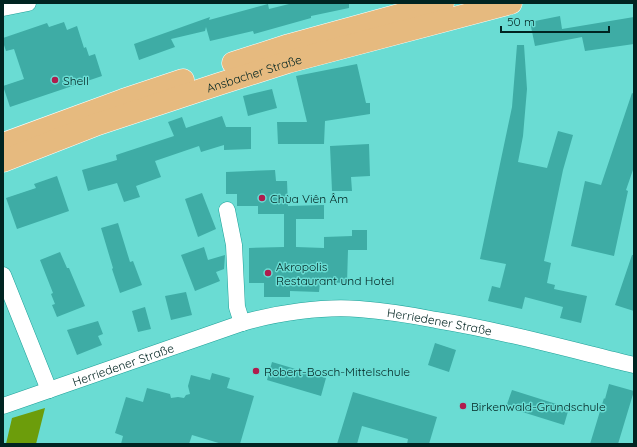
<svg xmlns="http://www.w3.org/2000/svg" width="637" height="447" font-family="Quicksand,sans-serif">
	<rect width="100%" height="100%" fill="#6adcd3"/>
	<path fill="#6c9d0b" d="M45,408L36,444H6L12,418Z"/>
	<path fill="#3eaca5" d="M293,3H349V8L311,16V18L254,34L253,31L210,41L206,27L205,31L171,39L175,47L139,60L134,44L210,17L209,20L268,4L269,9Z
		M560,16L562,29L634,17V44L585,51L582,37L535,46L530,22Z
		M64,22L67,30L77,26L84,48L86,47L89,56L95,54L102,76L10,107L3,86L24,79L14,49L6,51L3,42V38L47,23L49,27Z
		M517,45H524L527,89L523,136L518,162L547,168L558,131L573,135L563,170L544,261L551,263L547,283L555,285L554,289L587,296L581,323L560,318L563,307L525,297L522,309L488,301L492,286L500,288L506,264L480,259L512,107Z
		M357,64L366,103H370V114L325,121L324,144H278L277,122H307L296,76Z
		M272,89L277,108L248,116L243,96Z
		M632,93L634,94V167L626,190L628,191L614,256L571,246L585,181L601,185Z
		M222,116L226,127H251V149L224,150V145L201,152L199,146L155,161L161,177L136,186L140,197L124,202L117,183L88,191L82,170L117,160L116,155L174,136L168,122L182,117L186,128Z
		M369,144L370,176L351,177L352,191H332L330,146Z
		M275,170L276,181H287L288,206L324,205V219H296V247L324,248V237L352,236V230H367V250H348L347,283L320,282L319,292L290,291V297H264V283H249V248L284,247V214H258V206H237V194H226V172Z
		M57,176L69,211L17,229L6,198L36,188L34,184Z
		M202,193L216,229L198,237L185,199Z
		M118,223L130,262L133,261L142,285L120,293L112,269L113,268L101,228Z
		M204,247L208,260L225,255L224,269L216,272L220,281L195,291L181,255Z
		M60,252L67,268H69L85,306L57,317L52,305L55,304L51,294L53,293L40,260Z
		M632,255H634V311L615,305Z
		M186,292L192,315L171,320L165,296Z
		M145,307L151,329L138,332L132,311Z
		M98,321L103,334L98,336L102,345L77,355L67,330Z
		M435,343L456,350L449,372L428,365Z
		M272,362L326,378L321,396L267,380Z
		M212,373L230,378L227,388L254,396L240,444H222L192,435L189,444H121L123,436L115,433L126,397L143,402L147,388L170,394L171,398L178,397L184,398L186,395L190,394L188,386L191,375L210,380Z
		M609,384L634,391L618,444H590L604,398L605,399Z
		M512,390L569,408L564,425L506,407Z
		M353,392L437,417L429,444H407L408,439L362,426L357,444H337Z"/>
	<g fill="none" stroke-linecap="round" stroke-linejoin="round">
		<defs>
			<g id="minor">
				<path d="M3,8L28,3"/>
				<path d="M227,210L234,245L237,307L242,323"/>
				<path d="M3,275L49,390"/>
				<path id="s1" d="M3,406L242,323C276,313 323,306 359,309C385,311 411,315 436,320C503,331 568,349 634,365"/>
			</g>
			<g id="primary">
				<path d="M233,63L289,45L443,3"/>
				<path d="M3,144L123,100L183,80"/>
				<path id="s2" d="M3,161L98,124L219,84L288,62L511,3"/>
			</g>
		</defs>
		<use href="#minor" stroke="#1ea098" stroke-width="17"/>
		<use href="#primary" stroke="#fff" stroke-width="23"/>
		<use href="#minor" stroke="#fff" stroke-width="16"/>
		<use href="#primary" stroke="#e6ba7f" stroke-width="22"/>
	</g>
	<g fill="#af1d4d" stroke="#6adcd3" stroke-width="1.5">
		<circle cx="55" cy="80" r="4"/>
		<circle cx="262" cy="198" r="4"/>
		<circle cx="268" cy="273" r="4"/>
		<circle cx="256" cy="371" r="4"/>
		<circle cx="463" cy="406" r="4"/>
	</g>
	<g text-anchor="middle" dominant-baseline="central" stroke-width="3" stroke-linejoin="round" paint-order="stroke">
		<g font-size="12" fill="#002421" stroke="#6adcd3">
			<text stroke="none"><textPath href="#s2" startOffset="266">Ansbacher Straße</textPath></text>
			<text stroke="none"><textPath href="#s1" startOffset="453">Herriedener Straße</textPath></text>
			<text stroke="none"><textPath href="#s1" startOffset="127">Herriedener Straße</textPath></text>
		</g>
		<g font-size="12" fill="#002421" stroke="#6adcd3" text-anchor="start">
			<text x="63" y="80">Shell</text>
			<text x="270" y="198">Chùa Viên Âm</text>
			<text x="276" y="266">Akropolis<tspan x="276" dy="14">Restaurant und Hotel</tspan></text>
			<text x="264" y="371">Robert-Bosch-Mittelschule</text>
			<text x="471" y="406">Birkenwald-Grundschule</text>
		</g>
	</g>
	<rect width="637" height="447" fill="none" stroke="#002421" stroke-width="8"/>
	<path d="M501 26v6h108v-6" fill="none" stroke="#002421" stroke-width="2"/>
	<text x="507" y="26" font-size="12" fill="#002421" stroke="#6adcd3" stroke-width="3" paint-order="stroke">50 m</text>
</svg>
